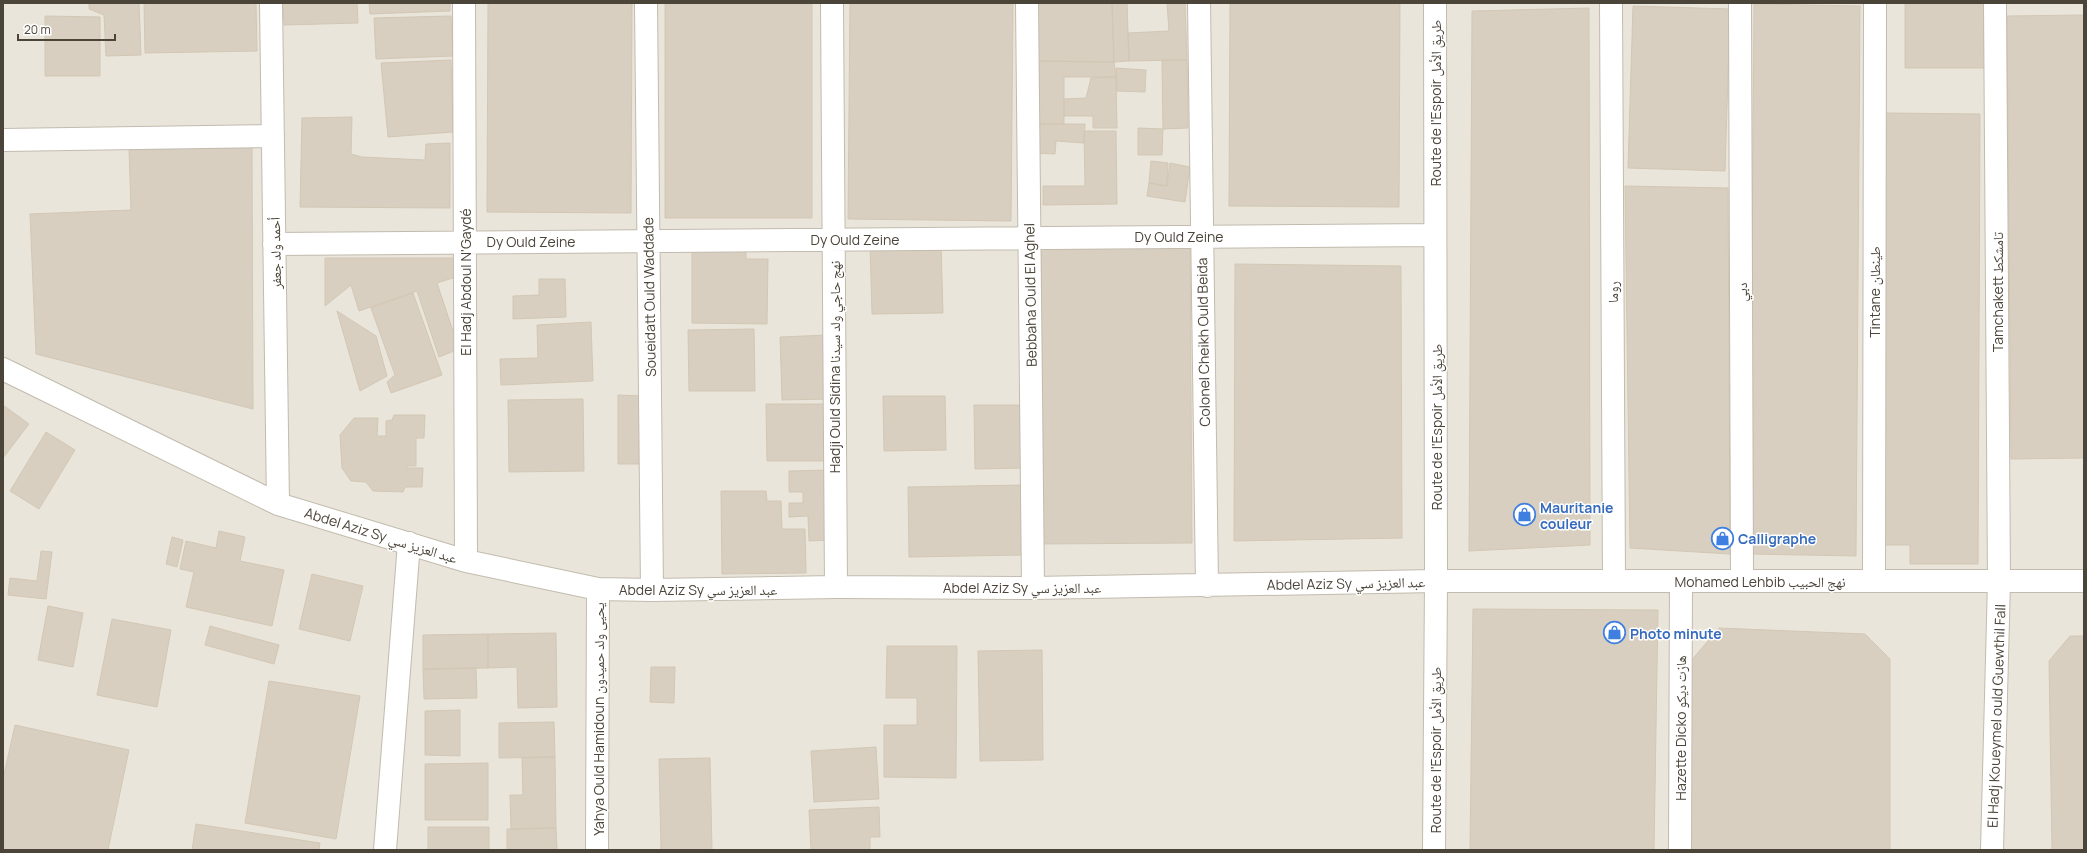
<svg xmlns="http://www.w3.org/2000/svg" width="2087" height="853" font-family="Manrope,'Noto Naskh Arabic',sans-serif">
	<rect width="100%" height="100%" fill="#f6f3ec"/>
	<path fill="#eae5da" d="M3,3H2084V850H3Z"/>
	<path fill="#d8cfc1" stroke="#d3c7b4" d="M89,3H139L141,55L106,56L104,15L89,9Z
		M144,3H256L257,51L145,53Z
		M283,3H357L358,23L284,25Z
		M369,3H450V11L370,14Z
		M488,3H632L631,213L487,212Z
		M665,3H812V218H665Z
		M850,3H1013L1011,221L848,219Z
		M1034,3H1112L1114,62L1033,61Z
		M1112,3H1127L1129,61L1114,62Z
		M1167,3H1185L1187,60L1129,61L1128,33L1169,31Z
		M1230,3H1400L1399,207L1229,206Z
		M1905,3H1985V68H1905Z
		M1754,4L1860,6L1856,556L1750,554Z
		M1633,6L1730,9L1725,171L1628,168Z
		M1589,8L1590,545L1469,551L1472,11Z
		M2084,15V458L2011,459L2007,16Z
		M45,16L100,17V76H45Z
		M451,16L453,56L376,59L374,18Z
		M451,60L453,132L388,137L381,63Z
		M1162,60H1187L1188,128L1163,129Z
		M1033,61L1114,62L1116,77H1064V124H1032Z
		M1116,68L1146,70L1145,92L1117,91Z
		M1116,77L1117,128H1093V116H1064V99L1086,98L1091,78Z
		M1885,113L1980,114L1978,564H1910V545H1883Z
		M352,117L351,154L362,157L425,160L426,144L450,143V208L300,207L302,118Z
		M1032,124H1085L1084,143L1056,141L1055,154L1034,153Z
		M1138,128L1163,129L1162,155H1138Z
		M1084,131H1116L1117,204L1043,205V186H1085Z
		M252,142L253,409L36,354L30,214L131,210L129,148Z
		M1151,161L1168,163L1167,186L1149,183Z
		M1170,163L1190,167L1185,202L1147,196L1149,183L1167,186Z
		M1625,186L1728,188L1730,554L1630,548Z
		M1034,242H1190L1192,543L1035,544Z
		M941,243L943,313L872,314L870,245Z
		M692,250L746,251V259H768L767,324L692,323Z
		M325,258H459V276L437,283L459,349L439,357L417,291L359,311L351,285L325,306Z
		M1235,264L1401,266L1402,538L1234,541Z
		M539,279H565L566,317L513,319V296L539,295Z
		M413,293L442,375L391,393L387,382L395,375L371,308Z
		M337,311L376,336L387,376L360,391Z
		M591,322L593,381L501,385L500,359L538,358L537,325Z
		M754,329L755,391H689L688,330Z
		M828,335L830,399L782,400L780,337Z
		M618,395L643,396L644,464H618Z
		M883,396H945L946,450L884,451Z
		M583,399L584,471L509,472L508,400Z
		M766,404H825L827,461H767Z
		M3,405L29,424L3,458Z
		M974,405H1024L1025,468L975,469Z
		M394,415H425L424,438H416V466H407V468H423L422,487H405L403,492L373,491L366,482L351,481L342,468L340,435L354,418H378L377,436H386V421L392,420Z
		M46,432L75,450L39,509L10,491Z
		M829,470L831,540L809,541L808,516L789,517V503H803V492H789V471Z
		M1023,485L1024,555L909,557L908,487Z
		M721,491H766L767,501H781L782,529H805L806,573L722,574Z
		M219,531L245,537L240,561L284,570L272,626L186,607L194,572L180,569L186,541L216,548Z
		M172,537L183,540L177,567L166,564Z
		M41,551L52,552L46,599L8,595L10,578L37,581Z
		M312,574L363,586L350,641L299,629Z
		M48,606L83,613L73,667L38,660Z
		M1473,609L1658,610L1654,850H1470Z
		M112,619L171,630L157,707L97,695Z
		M210,626L279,645L274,664L205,645Z
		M1719,628L1865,634L1890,659V850H1691L1685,668Z
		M556,633L557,707L518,708L517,667L488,668V634Z
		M488,634V668L423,669V635Z
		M2070,636H2084V850H2052L2049,661Z
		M887,646H957L956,778L884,777V725H917V698H886Z
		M1042,650L1043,760L980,761L978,651Z
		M651,667H675L674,703L650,702Z
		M476,668L477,698L424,699L423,669Z
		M269,681L360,696L336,839L245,823Z
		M460,710V756L425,755V711Z
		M554,722L555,757L499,758V723Z
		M15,725L129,750L108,850H3V779Z
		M876,747L879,799L814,802L811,751Z
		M555,757L556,828L511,829L510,795H523L522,758Z
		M710,758L712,850H661L659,759Z
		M488,763V820H425V764Z
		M879,807L880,837H870V850H811L809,810Z
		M196,824L320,843L319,850H192Z
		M428,827H489V850H428Z
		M556,828L557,850H507V829Z"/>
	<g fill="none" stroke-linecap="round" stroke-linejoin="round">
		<defs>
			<path id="minor" d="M271,3L278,504
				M464,3L466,561
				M646,3L652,590
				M832,3L836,587
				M1027,3L1033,588
				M1199,3L1207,586
				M1611,3L1614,581
				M1740,3L1742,581
				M3,140L273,136
				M274,244L1435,235
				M3,369L278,504L466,561L598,589L652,590L836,587L1033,588L1436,581H2084
				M1874,580L1875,3
				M385,850L409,543
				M597,850L598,589
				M1434,850L1436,581L1435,3
				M1680,850L1681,581
				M1992,850L1999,581L1995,3"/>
		</defs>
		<use href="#minor" stroke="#c2bbae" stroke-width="24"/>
		<use href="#minor" stroke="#fff" stroke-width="22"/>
	</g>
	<defs>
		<symbol id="shop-ring" viewBox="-11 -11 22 22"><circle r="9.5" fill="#fff" stroke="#3f7fe0" stroke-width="1.5"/><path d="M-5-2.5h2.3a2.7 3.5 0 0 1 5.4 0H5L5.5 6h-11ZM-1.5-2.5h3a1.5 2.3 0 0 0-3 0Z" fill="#3f7fe0"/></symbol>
	</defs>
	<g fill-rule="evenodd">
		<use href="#shop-ring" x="1512" y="502" width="25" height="25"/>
		<use href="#shop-ring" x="1710" y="526" width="25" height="25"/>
		<use href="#shop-ring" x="1602" y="620" width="25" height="25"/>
	</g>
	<g text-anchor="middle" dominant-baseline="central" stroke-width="3" stroke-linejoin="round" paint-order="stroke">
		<g font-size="14" fill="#4b4439" stroke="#fff">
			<text transform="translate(1435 103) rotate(-90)">Route de l’Espoir طريق الأمل</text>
			<text x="1179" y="236">Dy Ould Zeine</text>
			<text x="855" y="239">Dy Ould Zeine</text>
			<text x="531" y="241">Dy Ould Zeine</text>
			<text transform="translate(275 253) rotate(-91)">أحمد ولد جعفر</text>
			<text transform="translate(465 282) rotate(-90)">El Hadj Abdoul N'Gaydé</text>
			<text transform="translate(1612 292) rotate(-90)">روما</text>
			<text transform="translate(1741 292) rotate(-90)">دبي</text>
			<text transform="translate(1874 292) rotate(-90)">Tintane طينطان</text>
			<text transform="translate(1997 292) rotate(-90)">Tamchakett تامشكط</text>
			<text transform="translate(1030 295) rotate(-91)">Bebbaha Ould El Aghel</text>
			<text transform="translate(649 297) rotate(-91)">Soueidatt Ould Waddade</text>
			<text transform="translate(1203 342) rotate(-91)">Colonel Cheikh Ould Beida</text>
			<text transform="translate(834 367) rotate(-90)">Hadji Ould Sidina نهج حاجي ولد سيدنا</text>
			<text transform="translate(1436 427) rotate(-90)">Route de l’Espoir طريق الأمل</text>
			<text transform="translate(381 535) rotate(17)">Abdel Aziz Sy عبد العزيز سي</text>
			<text x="1760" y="581">Mohamed Lehbib نهج الحبيب</text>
			<text transform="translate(1346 583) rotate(-1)">Abdel Aziz Sy عبد العزيز سي</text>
			<text x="1022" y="587">Abdel Aziz Sy عبد العزيز سي</text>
			<text x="698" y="589">Abdel Aziz Sy عبد العزيز سي</text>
			<text transform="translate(1996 716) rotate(-88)">El Hadj Koueymel ould Guewthil Fall</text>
			<text transform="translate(598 719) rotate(-90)">Yahya Ould Hamidoun يحيى ولد حميدون</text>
			<text transform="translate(1680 728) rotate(-90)">Hazette Dicko هازت ديكو</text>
			<text transform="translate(1435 750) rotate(-90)">Route de l’Espoir طريق الأمل</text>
		</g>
		<g font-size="14" font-weight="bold" fill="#366cbe" stroke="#fff" text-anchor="start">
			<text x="1540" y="507">Mauritanie<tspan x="1540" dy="16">couleur</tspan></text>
			<text x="1738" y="538">Calligraphe</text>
			<text x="1630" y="633">Photo minute</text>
		</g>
	</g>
	<rect width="2087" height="853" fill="none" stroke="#4b4439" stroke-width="8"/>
	<path d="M18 34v6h97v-6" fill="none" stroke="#4b4439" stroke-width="2"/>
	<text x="24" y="34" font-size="12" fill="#4b4439" stroke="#ffffff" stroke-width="3" paint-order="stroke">20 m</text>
</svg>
